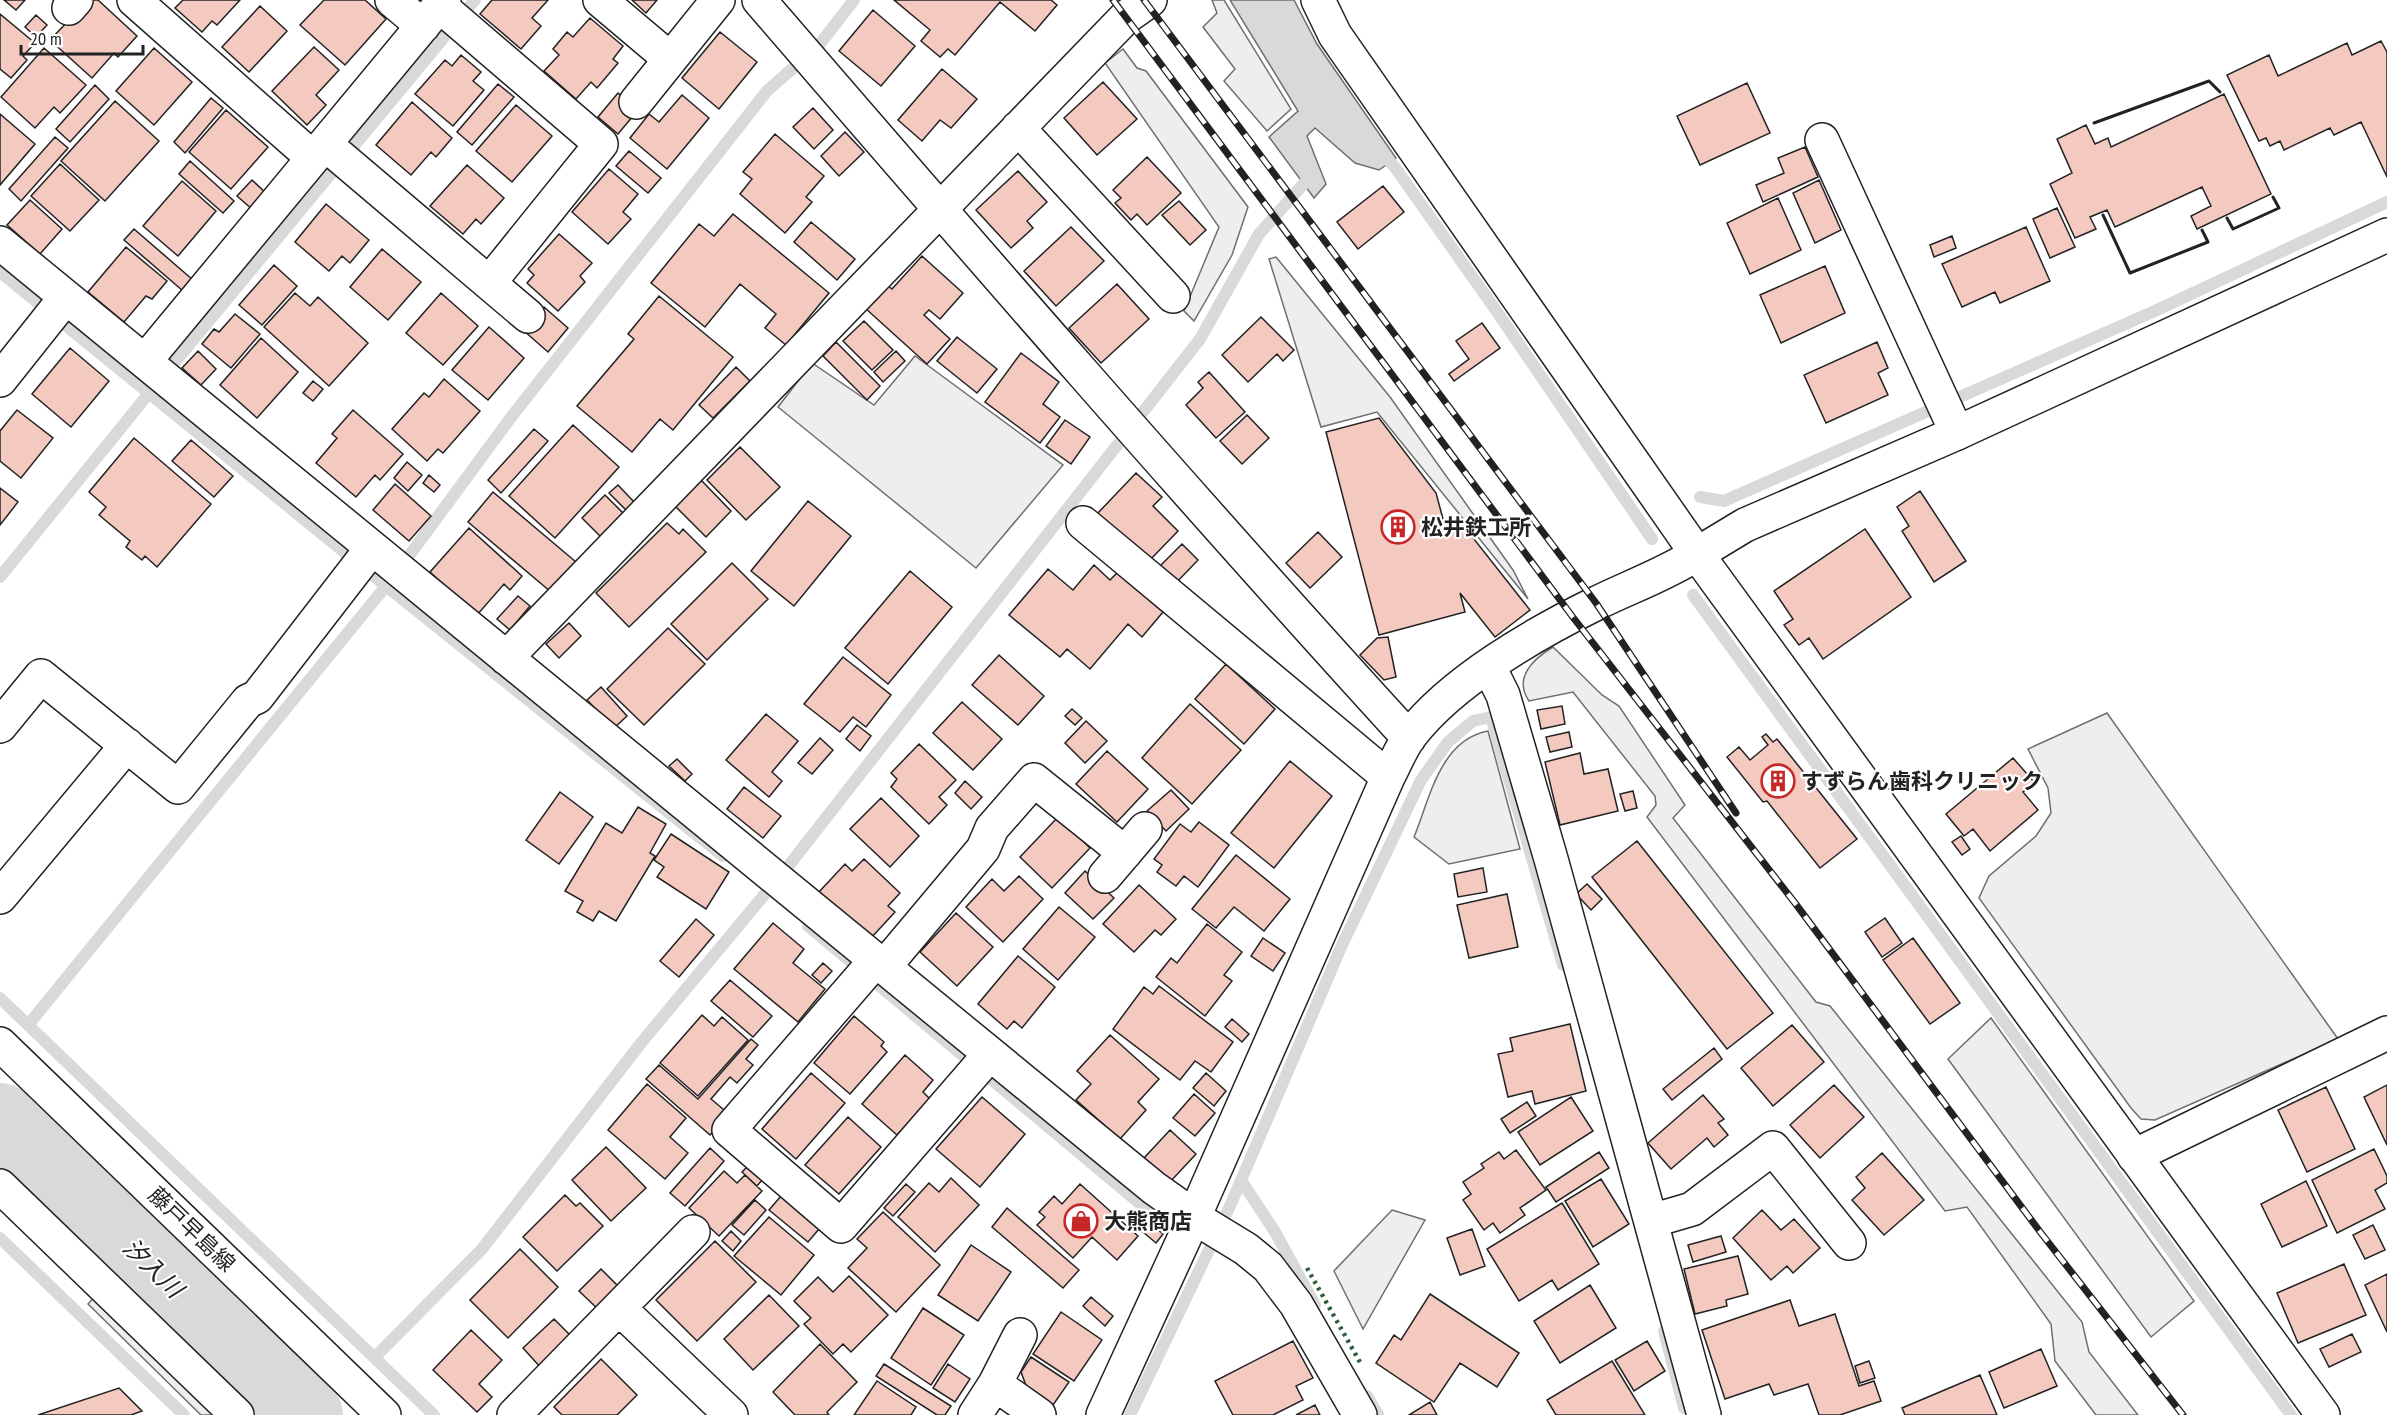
<svg xmlns="http://www.w3.org/2000/svg" width="2387" height="1415" font-family="'PT Sans Narrow','Noto Sans JP',sans-serif">
	<rect width="100%" height="100%" fill="#fff"/>
	<path fill="#eee" stroke="#6f6f6f" stroke-width="1.5" d="M1212,0H1224L1291,109L1267,131L1224,81L1235,69L1203,27L1217,13Z
		M1123,49L1137,68L1146,71L1248,207L1232,255L1194,321L1184,311L1219,227L1105,63Z
		M1276,257L1390,397L1513,570L1528,599L1377,412L1321,427L1269,259Z
		M915,356L1063,465L976,568L778,407L812,363L874,405Z
		M1553,647L1602,695L1619,706L1685,805L1673,818L1816,1002L1830,1006L2082,1322L2089,1352L2138,1415H2096L2055,1361L2051,1324L1967,1207L1945,1211L1647,817L1656,805L1655,796L1573,692L1529,701C1513,678 1533,659 1553,647Z
		M2107,713L2338,1039L2155,1120L2141,1119L2131,1108L1979,898L1989,876L2036,836L2051,813L2048,788L2028,749Z
		M1488,731L1520,849L1449,864L1414,837C1430,798 1440,740 1488,731Z
		M1991,1018L2194,1301L2151,1337L1948,1059Z
		M0,1143L283,1415H256L0,1167Z
		M1392,1210L1425,1220L1363,1329L1334,1271Z
		M98,1293L227,1415H201L88,1304Z"/>
	<path fill="#d9d9d9" stroke="#6f6f6f" stroke-width="1.5" d="M1230,0H1294L1317,44L1396,158L1379,170L1355,163L1315,128L1307,136L1326,184L1314,198L1269,137L1298,111Z"/>
	<g fill="none" stroke-linecap="round" stroke-linejoin="round">
		<path stroke="#d9d9d9" stroke-width="12" d="M1379,151L1394,166L1493,306L1652,539
			M0,272L386,586L389,581
			M1700,497L1724,501L2157,310L2387,202
			M400,568L512,416L767,91L819,45L854,0
			M0,577L150,392L475,0
			M1693,595L2291,1415
			M808,926L1169,1228
			M0,998L434,1415
			M28,1025L386,586L723,856
			M1241,1180L1275,1232L1315,1305
			M0,1238L184,1415
			M1664,1331L1684,1408
			M375,1357L482,1249L641,1043L790,864L1200,339L1259,234L1308,179L1304,172
			M1367,1396L1378,1415
			M1130,1415L1230,1206L1342,945L1421,780L1448,742L1473,721L1491,717L1563,965"/>
		<path stroke="#d9d9d9" stroke-width="74" d="M0,1120L306,1415"/>
	</g>
	<path fill="#f3c9c0" stroke="#222" stroke-width="1.5" d="M4,0H25L16,10Z
		M93,0H98L137,36L118,57L114,53L92,78L50,40L71,18L74,21Z
		M183,0H240L217,25L212,21L202,32L175,8Z
		M324,0H365L386,19L345,65L300,25Z
		M492,0H548L532,18L541,26L521,49L480,14Z
		M632,0H657L646,13Z
		M894,0H1051L1057,5L1035,31L1000,2L955,55L948,49L940,57L921,41L930,30Z
		M260,6L287,31L249,72L222,47Z
		M873,10L915,46L881,86L839,51Z
		M0,14L35,43L23,56L27,60L11,78L0,69Z
		M36,15L47,25L36,37L25,27Z
		M590,18L623,46L613,59L618,63L597,88L591,82L576,99L544,71L559,55L553,49L567,32L573,37Z
		M720,32L757,62L719,109L682,78Z
		M2381,41L2387,52V177L2361,122L2334,135L2330,128L2284,150L2280,141L2270,146L2266,138L2259,141L2227,75L2269,55L2278,76L2347,43L2352,55Z
		M314,47L339,70L316,95L326,105L307,125L272,91Z
		M44,48L86,85L60,113L54,107L35,128L1,97Z
		M154,48L192,82L154,125L116,91Z
		M461,55L481,72L473,81L484,90L453,126L415,94L445,60L452,66Z
		M942,69L977,99L951,128L940,120L922,141L898,120Z
		M1103,82L1137,119L1097,155L1064,118Z
		M1747,83L1770,133L1700,165L1677,116Z
		M498,84L514,97L472,145L457,132Z
		M95,85L109,99L70,142L56,129Z
		M618,93L638,110L618,134L598,117Z
		M2224,94L2271,194L2197,229L2191,216L2211,206L2202,187L2115,227L2107,210L2090,217L2096,229L2075,238L2050,184L2072,173L2057,139L2086,125L2095,144L2108,138L2111,147Z
		M682,95L709,118L667,169L630,138L649,114L659,122Z
		M211,98L223,108L185,153L174,142Z
		M115,101L159,141L105,201L61,161Z
		M412,102L452,138L436,157L431,152L411,175L376,145Z
		M516,105L552,136L512,182L476,151Z
		M813,108L833,130L814,149L793,127Z
		M226,110L268,147L231,189L189,152Z
		M0,114L35,144L0,185Z
		M845,132L864,152L839,176L821,156Z
		M775,134L824,176L806,197L812,202L785,233L740,194L752,179L743,172Z
		M55,137L68,148L21,201L9,189Z
		M1805,147L1818,177L1763,202L1756,185L1784,173L1778,158Z
		M629,151L661,178L648,193L616,166Z
		M1147,157L1181,193L1147,225L1137,214L1131,220L1115,203L1121,198L1113,190Z
		M190,161L234,201L223,213L179,174Z
		M60,164L99,200L70,231L31,196Z
		M467,165L504,198L481,224L476,219L463,234L430,206Z
		M609,169L638,194L623,212L631,219L608,244L572,212Z
		M1018,171L1047,202L1027,221L1033,228L1011,248L976,210Z
		M252,180L267,194L253,210L237,196Z
		M1819,180L1841,230L1815,243L1793,193Z
		M182,181L216,211L178,256L143,226Z
		M1383,186L1404,212L1358,249L1337,222Z
		M1778,198L1801,250L1750,274L1727,223Z
		M30,200L62,229L40,254L7,225Z
		M1179,201L1206,230L1190,245L1162,215Z
		M326,204L369,240L350,263L342,256L329,271L295,242Z
		M2057,208L2075,247L2050,258L2033,219Z
		M733,214L829,293L786,345L765,328L776,314L740,284L705,327L651,283L699,224L714,236Z
		M811,222L855,259L837,280L794,242Z
		M1071,227L1104,261L1056,306L1024,271Z
		M2026,227L2050,281L2000,303L1995,292L1962,307L1942,264Z
		M134,229L193,280L183,291L124,240Z
		M559,234L592,263L580,276L585,282L558,311L527,283L534,275L528,269Z
		M1952,236L1956,248L1934,257L1930,245Z
		M126,247L167,281L152,299L146,296L124,322L88,292Z
		M382,249L421,282L388,320L350,287Z
		M922,256L963,293L940,319L929,310L924,315L950,339L927,364L865,308L886,284L892,289Z
		M274,265L297,286L262,325L239,305Z
		M1825,266L1845,313L1781,343L1760,295Z
		M1117,284L1149,319L1101,363L1069,328Z
		M295,293L310,306L318,297L368,343L329,386L264,327Z
		M441,293L478,326L443,365L406,333Z
		M659,296L733,357L673,430L660,419L632,452L577,406L634,339L628,334Z
		M544,307L568,328L548,352L524,331Z
		M235,314L260,334L231,368L202,344L214,329L219,332Z
		M1261,317L1294,350L1283,361L1277,354L1248,382L1222,355Z
		M864,321L893,350L872,370L843,341Z
		M1482,323L1500,348L1454,381L1449,374L1469,359L1456,341Z
		M489,327L524,358L488,400L452,370Z
		M957,337L997,369L977,393L937,361Z
		M261,338L298,372L257,418L220,385Z
		M836,342L880,386L867,400L823,356Z
		M1877,342L1888,368L1878,373L1888,395L1826,423L1804,375Z
		M70,348L109,381L71,427L32,394Z
		M198,351L216,369L201,385L182,368Z
		M896,351L905,361L883,382L874,372Z
		M1021,353L1059,382L1043,404L1060,417L1040,443L985,402Z
		M736,367L750,381L713,418L699,405Z
		M1209,372L1245,412L1216,438L1186,405L1203,388L1198,382Z
		M444,379L480,411L443,453L438,449L427,461L392,429L424,393L429,397Z
		M313,381L323,389L313,401L303,393Z
		M17,410L53,438L21,478L0,461V431Z
		M353,410L403,454L380,480L375,475L356,497L316,463L337,438L332,434Z
		M1247,415L1269,438L1242,464L1220,441Z
		M1379,418L1436,493L1446,530L1463,525L1530,610L1495,637L1460,593L1465,612L1379,635L1326,432Z
		M1065,420L1090,437L1071,464L1046,446Z
		M573,425L619,467L555,538L509,496Z
		M534,429L548,441L501,493L488,480Z
		M134,438L211,504L157,567L145,556L142,560L126,547L130,541L99,515L106,507L89,492Z
		M191,440L233,476L214,497L172,461Z
		M740,447L780,487L746,520L707,480Z
		M407,462L422,475L408,491L394,478Z
		M1136,473L1162,497L1153,506L1178,531L1148,562L1097,514Z
		M429,475L440,485L434,492L423,483Z
		M701,480L731,511L706,537L675,506Z
		M395,484L431,516L409,541L373,510Z
		M618,485L635,503L627,511L609,493Z
		M0,488L18,502L0,525Z
		M1920,491L1966,561L1934,582L1902,531L1909,526L1897,507Z
		M493,492L576,562L551,592L468,522Z
		M605,495L624,514L601,537L582,518Z
		M808,501L851,536L794,606L751,571Z
		M667,523L679,534L683,529L706,552L629,627L596,593Z
		M469,528L522,576L510,590L504,584L477,615L430,572Z
		M1865,529L1911,597L1823,659L1809,638L1799,645L1784,625L1793,619L1774,591Z
		M1318,532L1342,557L1310,588L1286,563Z
		M1182,544L1198,560L1174,585L1158,568Z
		M732,563L768,599L707,660L671,624Z
		M1094,565L1110,580L1117,573L1163,612L1142,637L1128,624L1090,669L1067,649L1060,657L1009,615L1048,569L1073,590Z
		M910,571L952,607L888,684L845,648Z
		M518,596L530,606L510,630L497,619Z
		M569,623L581,636L559,658L546,644Z
		M668,628L705,664L644,725L607,689Z
		M1388,637L1396,677L1384,680L1360,655L1377,638Z
		M999,655L1044,696L1018,725L972,685Z
		M843,657L891,695L866,727L853,717L840,732L804,704Z
		M1226,664L1275,709L1244,744L1195,699Z
		M601,687L627,716L614,728L587,700Z
		M962,702L1002,739L973,770L933,733Z
		M1190,704L1241,750L1192,804L1142,758Z
		M1562,706L1565,724L1541,729L1537,710Z
		M1072,709L1082,718L1075,725L1065,716Z
		M766,714L798,741L772,772L782,781L769,797L726,760Z
		M1086,721L1107,741L1085,763L1065,743Z
		M857,725L871,736L860,751L846,739Z
		M1569,732L1572,747L1550,752L1546,737Z
		M1766,734L1773,742L1777,739L1857,839L1820,868L1767,801L1763,802L1727,757L1739,747L1750,760L1768,745L1762,737Z
		M820,738L833,750L812,774L798,763Z
		M919,744L956,780L939,797L947,805L929,824L891,787L897,779L891,773Z
		M1107,751L1148,789L1117,822L1076,784Z
		M1580,753L1584,774L1608,769L1618,811L1560,825L1545,762Z
		M2013,758L2035,783L2023,792L2038,810L1990,851L1973,829L1964,836L1946,814Z
		M677,759L692,774L685,781L669,766Z
		M1290,761L1332,796L1274,868L1231,833Z
		M965,781L982,797L971,809L955,793Z
		M744,787L781,816L763,838L727,809Z
		M1171,790L1189,809L1166,831L1147,811Z
		M1633,791L1637,808L1625,811L1620,794Z
		M560,792L593,817L559,864L526,840Z
		M881,798L919,836L890,867L850,829Z
		M638,807L666,824L650,853L655,856L616,921L599,911L593,921L577,912L583,901L565,891L606,823L622,833Z
		M1058,817L1090,848L1052,888L1020,857Z
		M1199,822L1229,845L1198,887L1184,876L1176,886L1157,872L1162,865L1154,859L1180,824L1191,832Z
		M671,834L729,872L706,909L657,877L664,867L654,860Z
		M1961,836L1970,849L1962,855L1952,842Z
		M1637,841L1773,1013L1727,1049L1592,877Z
		M1236,855L1290,899L1264,931L1234,907L1216,928L1192,909Z
		M864,859L900,893L888,906L895,912L870,939L819,892L845,864L852,871Z
		M1483,868L1487,892L1458,897L1454,874Z
		M1085,871L1114,898L1093,919L1065,893Z
		M1019,876L1043,899L1003,942L966,907L992,879L1004,891Z
		M1587,884L1602,899L1591,910L1576,894Z
		M1139,885L1176,919L1161,935L1155,930L1134,952L1103,924Z
		M1507,894L1518,947L1469,958L1457,905Z
		M1059,907L1095,937L1058,980L1023,949Z
		M956,913L993,947L957,986L920,952Z
		M1885,918L1902,943L1882,957L1865,932Z
		M696,919L714,935L679,977L660,961Z
		M773,923L804,949L793,963L825,989L798,1022L734,969Z
		M1207,924L1242,952L1224,975L1232,981L1205,1016L1156,977L1171,958L1177,963Z
		M1263,938L1285,953L1273,971L1251,956Z
		M1913,938L1960,1003L1930,1024L1883,960Z
		M1018,956L1055,987L1022,1028L1014,1021L1007,1029L978,1004Z
		M823,963L832,971L821,983L812,975Z
		M730,980L772,1016L753,1037L711,1001Z
		M1159,986L1233,1042L1211,1072L1195,1061L1180,1080L1113,1029L1144,987L1153,994Z
		M702,1015L714,1026L722,1017L748,1040L698,1096L660,1063Z
		M854,1016L884,1042L881,1046L887,1052L850,1094L814,1063Z
		M1232,1019L1249,1034L1242,1042L1225,1027Z
		M1570,1024L1586,1091L1535,1104L1532,1091L1508,1097L1498,1054L1513,1051L1510,1038Z
		M1792,1025L1824,1062L1773,1106L1741,1068Z
		M1110,1035L1159,1079L1138,1102L1146,1110L1120,1139L1076,1100L1091,1084L1077,1071Z
		M751,1039L758,1045L746,1059L753,1065L737,1083L730,1077L711,1099L729,1114L710,1135L646,1079L659,1065L698,1099Z
		M1714,1048L1722,1059L1672,1100L1663,1089Z
		M905,1055L933,1080L923,1092L930,1099L897,1135L862,1104Z
		M811,1073L845,1103L796,1159L762,1129Z
		M1206,1073L1226,1091L1214,1106L1193,1088Z
		M647,1084L686,1118L670,1137L688,1153L665,1179L608,1130Z
		M1834,1085L1864,1117L1820,1158L1790,1125Z
		M2387,1085V1145L2364,1097Z
		M2326,1087L2355,1149L2307,1172L2278,1110Z
		M1194,1094L1215,1113L1195,1136L1173,1118Z
		M1703,1095L1724,1119L1718,1123L1728,1135L1714,1147L1707,1138L1671,1169L1648,1143Z
		M982,1097L1025,1134L980,1187L936,1149Z
		M1571,1097L1593,1131L1540,1165L1518,1132Z
		M1527,1102L1536,1116L1510,1133L1501,1119Z
		M848,1117L881,1147L839,1194L805,1165Z
		M1170,1130L1196,1154L1170,1182L1144,1158Z
		M606,1147L646,1188L611,1221L572,1180Z
		M710,1148L724,1161L685,1206L670,1193Z
		M2374,1149L2387,1176V1183L2375,1190L2385,1209L2337,1233L2312,1180Z
		M1516,1150L1546,1190L1520,1208L1525,1215L1500,1233L1493,1223L1484,1230L1463,1200L1471,1194L1463,1182L1484,1168L1481,1164L1499,1152L1504,1159Z
		M1599,1152L1609,1168L1556,1202L1546,1187Z
		M1882,1153L1924,1200L1884,1235L1852,1200L1865,1188L1856,1177Z
		M749,1165L763,1179L757,1186L742,1172Z
		M724,1171L737,1183L745,1175L762,1191L719,1236L689,1208Z
		M951,1178L979,1205L935,1252L898,1217L929,1183L939,1192Z
		M1601,1179L1629,1224L1593,1247L1565,1201Z
		M2306,1181L2327,1226L2282,1247L2261,1204Z
		M906,1184L915,1192L893,1216L884,1208Z
		M1080,1184L1138,1236L1117,1260L1092,1237L1073,1258L1037,1225L1045,1217L1039,1212L1054,1196L1062,1204Z
		M565,1195L576,1206L580,1203L603,1226L557,1271L523,1237Z
		M781,1196L819,1229L808,1242L769,1210Z
		M755,1200L766,1210L744,1235L732,1225Z
		M1562,1203L1599,1264L1558,1290L1552,1280L1519,1301L1487,1249Z
		M1007,1208L1079,1270L1063,1288L992,1227Z
		M1762,1210L1781,1230L1794,1219L1820,1248L1793,1273L1787,1266L1771,1280L1733,1238Z
		M883,1212L940,1265L896,1312L848,1268L867,1248L857,1239Z
		M1137,1213L1163,1234L1156,1243L1130,1221Z
		M769,1217L814,1255L781,1295L734,1256Z
		M2373,1225L2385,1250L2365,1259L2353,1235Z
		M1472,1229L1485,1266L1460,1275L1447,1238Z
		M731,1231L741,1241L733,1251L722,1241Z
		M1721,1236L1726,1252L1693,1262L1688,1245Z
		M715,1241L756,1282L697,1341L656,1300Z
		M971,1245L1011,1272L978,1321L938,1295Z
		M520,1249L558,1287L508,1338L470,1300Z
		M1738,1256L1748,1294L1726,1300L1727,1306L1695,1314L1684,1269Z
		M2344,1264L2366,1315L2298,1343L2277,1293Z
		M601,1269L621,1289L600,1311L579,1291Z
		M2387,1274V1332L2365,1285Z
		M849,1276L888,1315L851,1352L843,1344L833,1354L804,1324L811,1318L794,1301L818,1277L833,1292Z
		M1590,1285L1616,1328L1560,1363L1534,1321Z
		M1430,1294L1519,1353L1497,1387L1460,1363L1434,1402L1376,1363L1394,1335L1401,1340Z
		M769,1295L799,1326L753,1370L724,1339Z
		M1091,1297L1113,1316L1105,1326L1083,1306Z
		M1790,1300L1799,1326L1835,1314L1859,1386L1874,1381L1881,1401L1840,1415H1819L1808,1384L1774,1395L1769,1384L1725,1399L1702,1330Z
		M923,1308L964,1335L931,1385L891,1358Z
		M1061,1312L1102,1340L1074,1381L1033,1354Z
		M554,1319L574,1339L542,1369L523,1348Z
		M471,1330L502,1360L479,1384L492,1397L477,1412L433,1370Z
		M2352,1334L2361,1352L2329,1367L2320,1349Z
		M1293,1341L1313,1378L1296,1386L1303,1400L1273,1415H1233L1215,1381Z
		M1647,1341L1665,1371L1634,1391L1615,1360Z
		M820,1344L857,1382L827,1412L829,1415H795L773,1392Z
		M2041,1349L2057,1386L2004,1408L1989,1372Z
		M1031,1357L1069,1382L1053,1405L1027,1388L1021,1372Z
		M601,1359L637,1395L617,1415H562L554,1407Z
		M1612,1361L1645,1415H1556L1547,1400Z
		M1869,1361L1875,1378L1860,1383L1855,1366Z
		M884,1364L951,1406L945,1415H937L876,1376Z
		M948,1364L970,1379L955,1402L933,1388Z
		M1980,1375L1997,1415H1905L1902,1408Z
		M877,1381L916,1407L911,1415H854Z
		M119,1388L142,1411L131,1415H38Z
		M1430,1402L1437,1415H1409Z
		M1315,1405L1320,1415H1296Z"/>
	<g fill="none" stroke-linecap="round" stroke-linejoin="round">
		<defs>
			<path id="street" d="M134,0L313,158
				M392,0L423,26
				M600,0L670,59
				M759,0C973,248 1188,496 1409,738
				M440,6L601,144L489,283
				M69,8L76,0
				M636,102L718,0
				M1018,128L1173,296
				M1822,140L1957,433
				M325,144L528,316
				M0,243L1154,1188L1205,1224L1246,1249L1268,1267L1296,1304L1360,1415
				M145,361L444,0
				M0,380L66,297
				M1083,523L1388,777
				M506,658L1126,17L1150,0
				M1489,667L1503,695L1551,859L1704,1415
				M0,726L41,676L178,787L248,701L257,697L372,548
				M1105,876L1145,829
				M0,897L127,745
				M876,960L729,1130L841,1226L990,1054
				M884,967L983,849L992,828L1034,780L1125,853
				M2134,1156L2387,1033
				M0,1186L237,1415
				M1651,1221L1692,1209L1773,1148L1849,1243
				M619,1308L731,1415
				M995,1384L1039,1415
				M514,1415L693,1232
				M975,1415L995,1384L1020,1335
				M1103,1415L1194,1217L1388,777C1395,764 1401,748 1410,736C1451,682 1534,634 1595,604C1629,587 1664,575 1697,554L1335,35L1318,0"/>
			<path id="secondary" d="M0,1044L384,1415
				M2323,1415L1697,554L1745,525L1957,433L2387,235"/>
		</defs>
		<use href="#street" stroke="#222" stroke-width="36"/>
		<use href="#secondary" stroke="#222" stroke-width="36"/>
		<use href="#street" stroke="#fff" stroke-width="33"/>
		<use href="#secondary" stroke="#fff" stroke-width="33"/>
		<defs>
			<path id="rail" d="M1113,0L1572,616L1795,903L2041,1233L2183,1415
				M1144,0L1596,603L1736,813"/>
		</defs>
		<use href="#rail" stroke="#222" stroke-width="7"/>
		<use href="#rail" stroke="#fff" stroke-width="4.5" stroke-dasharray="14" stroke-linecap="butt"/>
		<path stroke="#2f5e38" stroke-width="4.5" stroke-dasharray="3 4.5" stroke-linecap="butt" d="M1307,1268L1361,1364"/>
		<path stroke="#222" stroke-width="3" d="M2094,123L2209,81L2220,92
			M2103,215L2130,273L2208,242L2202,230
			M2227,218L2233,229L2279,208L2273,197"/>
	</g>
	<defs>
		<symbol id="building-ring" viewBox="-11 -11 22 22"><circle r="9.5" fill="#fff" stroke="#c62828" stroke-width="1.5"/><path d="M-4-6H4V6H1V3H-1V6H-4ZM-2.5-4.3h1.7v1.8h-1.7ZM.8-4.3h1.7v1.8H.8ZM-2.5-1h1.7V.8h-1.7ZM.8-1h1.7V.8H.8Z" fill="#c62828"/></symbol>
		<symbol id="shop-ring" viewBox="-11 -11 22 22"><circle r="9.5" fill="#fff" stroke="#c62828" stroke-width="1.5"/><path d="M-5-2.5h2.3a2.7 3.5 0 0 1 5.4 0H5L5.5 6h-11ZM-1.5-2.5h3a1.5 2.3 0 0 0-3 0Z" fill="#c62828"/></symbol>
	</defs>
	<g fill-rule="evenodd">
		<use href="#building-ring" x="1379" y="508" width="38" height="38"/>
		<use href="#building-ring" x="1759" y="762" width="38" height="38"/>
		<use href="#shop-ring" x="1062" y="1202" width="38" height="38"/>
	</g>
	<g text-anchor="middle" dominant-baseline="central" stroke-width="4.5" stroke-linejoin="round" paint-order="stroke">
		<g font-size="22" font-weight="bold" fill="#222" stroke="#fff" text-anchor="start">
			<text x="1421" y="527">松井鉄工所</text>
			<text x="1801" y="781">すずらん歯科クリニック</text>
			<text x="1104" y="1221">大熊商店</text>
		</g>
		<g font-size="22" fill="#222" stroke="#fff">
			<text transform="translate(192 1229) rotate(44)">藤戸早島線</text>
		</g>
		<g font-size="24" font-style="italic" fill="#222" stroke="#fff">
			<text transform="translate(153 1268) rotate(44)">汐入川</text>
		</g>
	</g>
	<path d="M21 45v9h122v-9" fill="none" stroke="#222222" stroke-width="3"/>
	<text x="30" y="45" font-size="18" fill="#222222" stroke="#ffffff" stroke-width="4.5" paint-order="stroke">20 m</text>
</svg>
